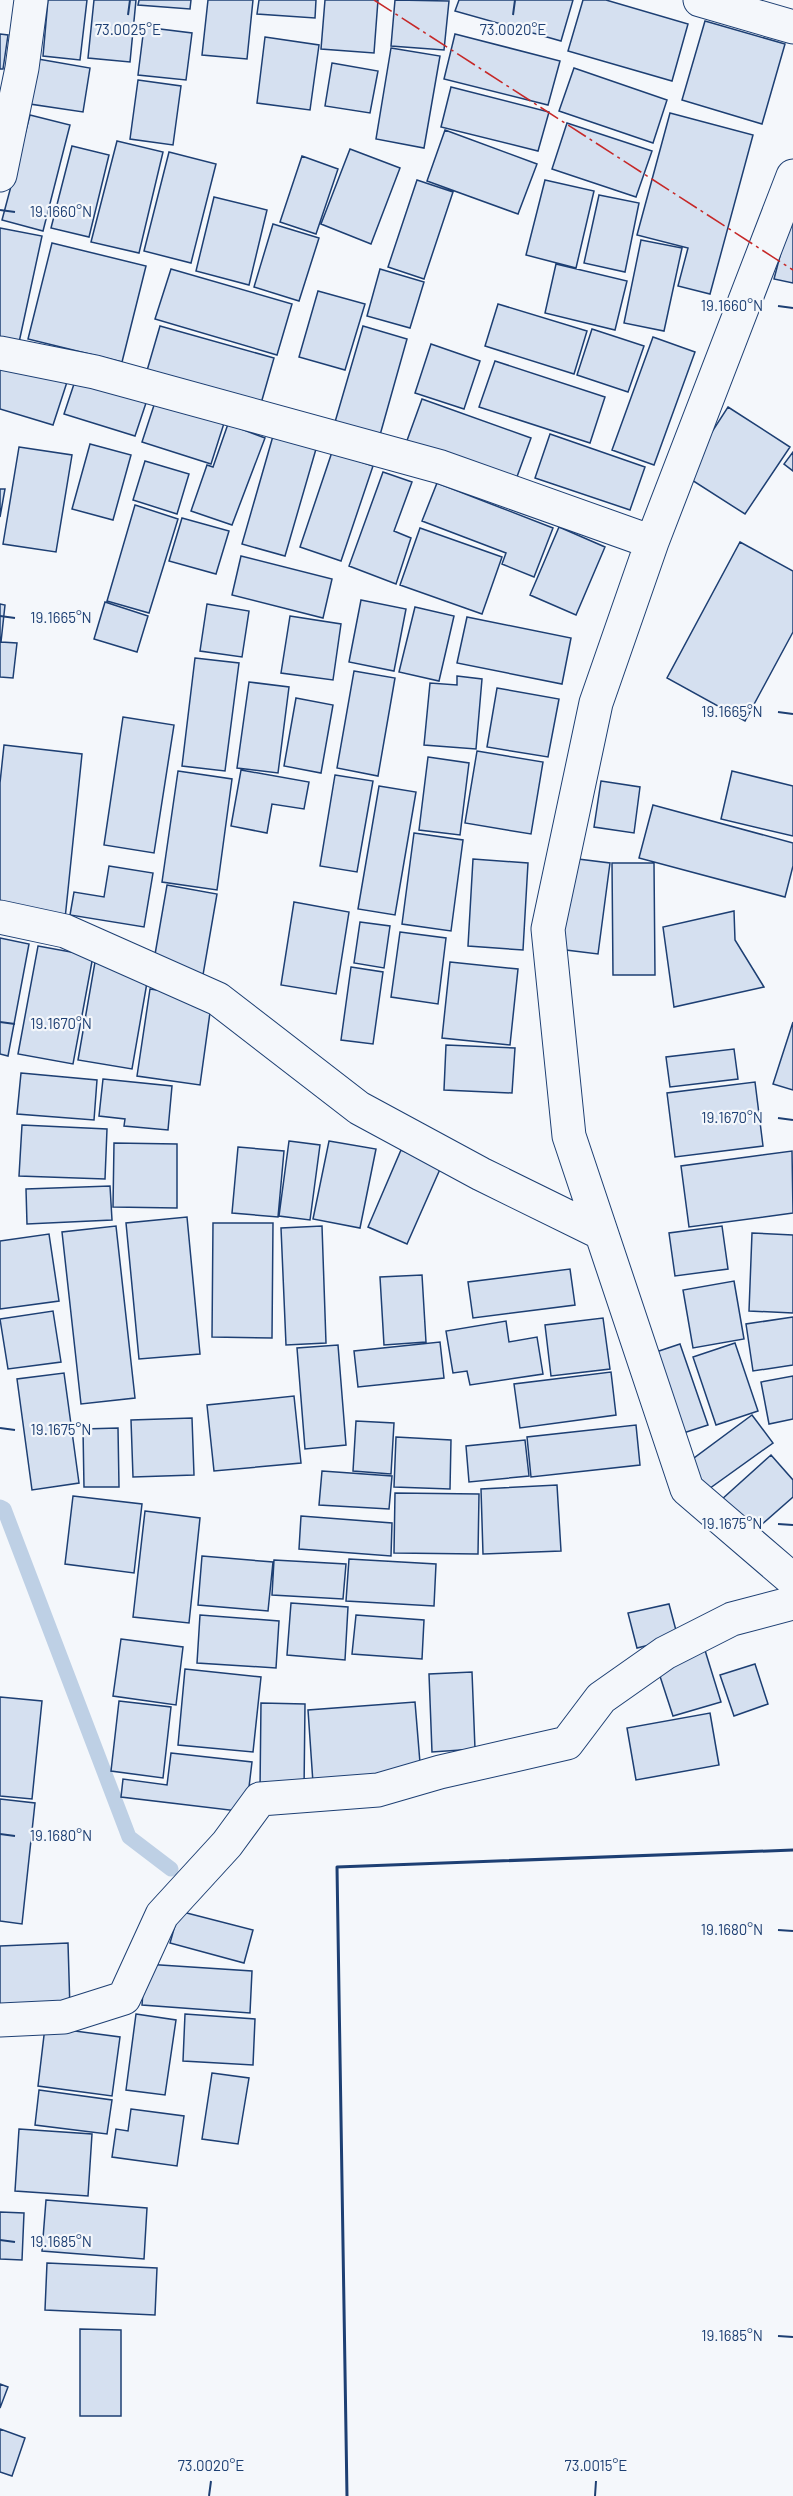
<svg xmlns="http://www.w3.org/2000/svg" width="793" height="2496" font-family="Barlow,sans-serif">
	<rect width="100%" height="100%" fill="#f4f7fb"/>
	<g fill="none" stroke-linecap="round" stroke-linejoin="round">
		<path stroke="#bed0e5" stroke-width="15" d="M0,1507L4,1509L129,1837L171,1869"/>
	</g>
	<path fill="#d5e0f0" stroke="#1d3f73" stroke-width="1.5" d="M48,0H87L80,60L43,56Z
		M94,0H136L130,62L88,58Z
		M139,0H191L190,9L138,5Z
		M208,0H253L247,59L202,55Z
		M259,0H316L315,18L257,14Z
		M325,0H378L374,53L321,49Z
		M395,0L449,1L444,50L391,46Z
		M459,0H573L561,41L455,11Z
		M583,0H606L688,24L672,81L568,51Z
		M705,21L785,44L762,124L682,100Z
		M144,27L192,33L186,80L138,75Z
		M0,34L8,35L3,69H0Z
		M455,34L560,61L548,105L444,79Z
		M265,37L319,45L310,110L257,103Z
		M391,48L440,56L424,148L376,139Z
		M38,59L90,68L83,112L30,104Z
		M332,63L378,71L370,113L325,106Z
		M574,68L667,100L653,143L559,111Z
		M138,80L181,86L173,145L130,139Z
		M451,87L549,112L538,151L441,127Z
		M670,113L753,135L710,294L678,286L688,248L637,235Z
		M30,115L70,125L43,231L2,220Z
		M567,123L652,151L636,197L552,169Z
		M445,130L537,164L518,214L427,181Z
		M117,141L163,152L139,253L91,242Z
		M72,146L109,155L89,237L51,228Z
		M350,149L400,168L371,244L321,224Z
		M169,152L216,164L191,263L144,251Z
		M302,156L338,169L316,234L280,222Z
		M417,180L453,192L424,279L388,267Z
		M545,180L594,191L576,268L526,255Z
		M599,195L639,203L625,272L584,263Z
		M214,197L267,210L249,285L196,271Z
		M793,206V283L774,279Z
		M273,224L319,238L299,301L254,287Z
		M0,228L42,236L18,347L0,343Z
		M641,240L682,248L664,331L624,323Z
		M52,243L146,266L122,362L28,339Z
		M556,264L627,281L615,330L545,313Z
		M171,269L292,304L277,355L155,319Z
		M380,269L424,282L410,328L367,316Z
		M318,291L365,304L345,370L299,357Z
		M498,304L587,331L574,374L485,346Z
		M160,326L274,358L260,407L146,374Z
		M363,326L407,339L380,435L335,422Z
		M592,329L644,346L628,392L577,375Z
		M653,337L695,352L654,465L612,450Z
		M431,344L480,361L464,409L415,393Z
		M0,358L68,379L53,425L0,409Z
		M495,361L605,397L590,443L479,407Z
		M78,372L149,394L135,436L64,414Z
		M157,396L226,417L211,464L142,442Z
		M422,399L531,438L514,485L405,446Z
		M728,407L790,447L745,514L684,475Z
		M228,424L265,438L232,525L191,511L207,465L213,467Z
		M550,434L645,467L630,510L535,478Z
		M273,436L316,449L285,556L242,544Z
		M90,444L131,455L113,520L72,509Z
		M19,447L72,455L56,552L3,544Z
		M332,452L373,466L341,561L300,547Z
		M793,452V471L784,464Z
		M145,461L189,474L177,514L133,500Z
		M383,472L412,482L394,531L411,538L396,584L349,566Z
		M437,483L553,528L534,577L502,564L506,553L422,521Z
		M0,489H5L0,517Z
		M135,505L178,519L149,613L107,601Z
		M182,518L229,531L216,574L169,561Z
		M559,527L605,547L576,615L530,595Z
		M420,528L502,557L482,614L400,585Z
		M740,542L793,571V632L745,721L667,678Z
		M241,556L332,579L323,618L232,595Z
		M361,600L406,609L394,671L349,662Z
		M105,602L148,616L137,652L94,639Z
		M0,604L5,605L1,642L17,643L13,678L0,677Z
		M207,604L249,611L242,657L200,651Z
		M415,607L454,616L439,681L399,672Z
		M290,616L341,624L333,680L281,673Z
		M467,617L571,638L562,684L457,663Z
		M195,658L239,663L225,771L182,766Z
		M354,671L395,678L378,776L337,768Z
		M457,676L482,679L476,749L424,745L430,683L457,685Z
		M249,682L289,687L278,773L237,768Z
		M497,688L559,699L548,757L487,747Z
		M296,698L333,705L321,773L284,766Z
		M123,717L174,725L154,853L104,845Z
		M4,745L82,754L65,919L0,912V783Z
		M477,751L543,762L531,834L465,823Z
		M428,757L469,763L460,835L419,830Z
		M241,770L309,782L304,809L272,804L267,833L231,826Z
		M178,771L232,779L217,890L162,882Z
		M732,771L793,786V836L721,819Z
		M335,775L373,781L357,872L320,866Z
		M601,781L640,787L634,833L594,827Z
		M379,786L416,792L395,915L358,909Z
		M653,805L793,843V866L785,897L639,858Z
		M414,833L463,840L451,931L402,924Z
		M570,858L610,863L598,954L558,949Z
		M473,859L528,863L523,950L468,946Z
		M612,863H654L655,975H613Z
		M109,866L153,873L144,927L70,915L74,892L104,897Z
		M167,885L217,894L203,975L153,966Z
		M294,902L349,912L336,994L281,985Z
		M734,911L735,940L764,987L674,1007L663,927Z
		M360,922L390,926L384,968L354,963Z
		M400,932L446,938L438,1004L391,997Z
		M0,938L29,944L8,1056L0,1054Z
		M38,946L93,956L73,1064L18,1054Z
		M95,962L149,971L132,1069L78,1060Z
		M450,962L518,969L510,1045L442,1038Z
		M351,967L383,972L373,1044L341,1040Z
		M150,989L212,998L200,1085L137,1076Z
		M793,1022V1090L773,1084Z
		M446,1045L515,1048L512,1093L444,1090Z
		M734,1049L738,1079L670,1087L666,1057Z
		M21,1073L97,1080L94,1120L17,1114Z
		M103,1079L172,1086L168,1130L124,1126L125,1119L99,1116Z
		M755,1082L763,1146L675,1157L667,1093Z
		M22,1125L107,1129L105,1179L19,1176Z
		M289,1141L320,1145L310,1220L279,1216Z
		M329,1141L376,1149L360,1228L313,1219Z
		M114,1143L177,1144V1208L113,1207Z
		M238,1147L284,1151L278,1217L232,1213Z
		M401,1150L441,1167L407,1244L368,1227Z
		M792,1151L793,1213L689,1227L681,1166Z
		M110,1186L112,1220L27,1224L26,1189Z
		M187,1217L200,1354L139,1359L126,1223Z
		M213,1223H273L272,1338L212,1337Z
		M116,1226L135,1398L81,1404L62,1232Z
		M322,1226L326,1343L286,1345L281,1228Z
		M722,1226L728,1269L675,1276L669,1233Z
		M752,1233L793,1235V1313L749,1311Z
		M49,1234L59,1301L0,1309V1241Z
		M570,1269L575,1305L473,1318L468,1282Z
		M422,1275L426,1342L384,1345L380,1277Z
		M734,1281L744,1339L693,1348L683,1290Z
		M53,1311L61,1362L8,1369L0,1319Z
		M793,1317V1365L753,1371L746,1324Z
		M603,1318L610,1369L551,1376L545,1325Z
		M506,1321L509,1342L537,1337L543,1374L470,1385L467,1371L453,1373L446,1331Z
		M440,1342L444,1378L358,1387L354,1351Z
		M735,1343L758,1411L716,1425L693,1357Z
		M680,1344L708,1425L671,1437L644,1356Z
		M338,1345L346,1445L305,1449L297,1348Z
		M611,1372L616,1415L520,1428L514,1384Z
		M64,1373L79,1483L32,1490L17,1379Z
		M793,1376V1419L769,1424L761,1382Z
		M294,1396L301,1463L214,1471L207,1405Z
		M752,1415L773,1443L706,1491L686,1464Z
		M192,1418L194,1475L133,1477L131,1420Z
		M356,1421L394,1423L391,1474L353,1471Z
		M636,1425L640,1465L531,1477L527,1437Z
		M118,1428L119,1487H84L83,1429Z
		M396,1437L451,1440L450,1489L394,1487Z
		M525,1440L529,1476L469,1482L466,1446Z
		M771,1455L793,1480V1497L751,1534L721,1500Z
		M322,1471L392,1476L389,1509L319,1505Z
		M557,1485L561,1551L483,1554L481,1489Z
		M395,1493L479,1494L478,1554L394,1553Z
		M73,1496L142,1504L134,1573L65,1564Z
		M145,1511L200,1518L189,1623L133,1617Z
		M301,1516L392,1523L391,1556L299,1549Z
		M202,1556L273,1562L268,1611L198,1605Z
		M349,1559L436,1564L434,1606L346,1601Z
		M274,1560L346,1564L343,1599L272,1595Z
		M291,1603L348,1607L345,1660L287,1655Z
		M669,1604L678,1638L637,1648L628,1613Z
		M200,1615L279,1621L276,1668L197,1663Z
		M356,1615L424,1620L422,1659L352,1654Z
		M121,1639L183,1647L176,1705L113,1696Z
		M704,1647L721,1702L673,1716L655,1661Z
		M755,1664L768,1704L734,1716L720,1675Z
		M185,1669L261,1677L253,1752L178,1745Z
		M472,1672L475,1749L432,1752L429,1674Z
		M0,1697L42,1701L32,1799L0,1796Z
		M119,1701L171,1707L163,1778L111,1771Z
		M415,1702L421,1775L313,1783L308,1710Z
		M261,1703L305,1704L304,1791L260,1790Z
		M710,1713L719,1765L636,1780L627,1728Z
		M171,1753L252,1762L246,1812L121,1797L123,1779L167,1785Z
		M0,1799L35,1803L22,1924L0,1921Z
		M179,1911L253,1930L244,1963L170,1943Z
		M68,1943L70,2010L0,2012V1946Z
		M145,1964L252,1971L250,2013L142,2005Z
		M136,2014L176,2020L165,2095L126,2090Z
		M185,2014L255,2019L253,2065L183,2061Z
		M45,2027L120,2037L112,2096L38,2086Z
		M212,2073L249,2078L238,2144L202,2139Z
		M39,2090L112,2100L107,2134L35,2125Z
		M131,2109L184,2116L177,2166L112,2157L116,2129L128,2131Z
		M19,2129L92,2134L88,2196L15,2191Z
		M46,2200L147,2208L144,2259L42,2251Z
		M0,2212L24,2213L22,2260L0,2259Z
		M47,2263L157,2268L155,2315L45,2310Z
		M80,2329L121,2330V2416H80Z
		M0,2384L8,2387L0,2408Z
		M0,2429L25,2438L12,2476L0,2472Z"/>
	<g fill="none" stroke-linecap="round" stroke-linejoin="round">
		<defs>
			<path id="minor" d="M700,0L793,27
				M0,175L22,68L31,0
				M793,176L652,542L596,703L548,929L569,1136L687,1489L793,1580
				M0,353L95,372L441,467L652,542
				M0,917L65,931L218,999L359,1108L481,1174L601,1233
				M0,2020L64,2017L124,1998L162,1915L227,1844L260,1799L378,1790L440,1772L567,1743L601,1698L665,1653L732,1619L793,1603"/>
		</defs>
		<use href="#minor" stroke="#1d3f73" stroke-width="35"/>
		<use href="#minor" stroke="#f4f7fb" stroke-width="33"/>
		<path stroke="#1d3f73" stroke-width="3" d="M347,2496L337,1867L793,1850"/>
		<path stroke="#c62828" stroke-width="1.5" stroke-dasharray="21 4.5 3 4.5" stroke-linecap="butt" d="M374,0L793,270"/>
	</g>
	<path fill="none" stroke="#1d3f73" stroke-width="2" d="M128,15L130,0M513,15L515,0M0,210L15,212M778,306L793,308M0,616L15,618M778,712L793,714M0,1022L15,1024M778,1118L793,1120M0,1428L15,1430M778,1524L793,1525M0,1834L15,1836M778,1930L793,1931M0,2240L15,2242M778,2336L793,2337M209,2496L211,2481M595,2496L596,2481"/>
	<g font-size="15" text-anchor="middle" fill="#1d3f73" stroke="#f4f7fb" stroke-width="4.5" stroke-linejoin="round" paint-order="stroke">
		<text x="128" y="35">73.0025°E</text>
		<text x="513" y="35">73.0020°E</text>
		<text x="61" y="217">19.1660°N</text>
		<text x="732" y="311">19.1660°N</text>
		<text x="61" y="623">19.1665°N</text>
		<text x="732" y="717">19.1665°N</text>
		<text x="61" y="1029">19.1670°N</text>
		<text x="732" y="1123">19.1670°N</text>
		<text x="61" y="1435">19.1675°N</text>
		<text x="732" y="1529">19.1675°N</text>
		<text x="61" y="1841">19.1680°N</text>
		<text x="732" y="1935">19.1680°N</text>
		<text x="61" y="2247">19.1685°N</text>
		<text x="732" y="2341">19.1685°N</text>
		<text x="211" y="2471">73.0020°E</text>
		<text x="596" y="2471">73.0015°E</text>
	</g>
</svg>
